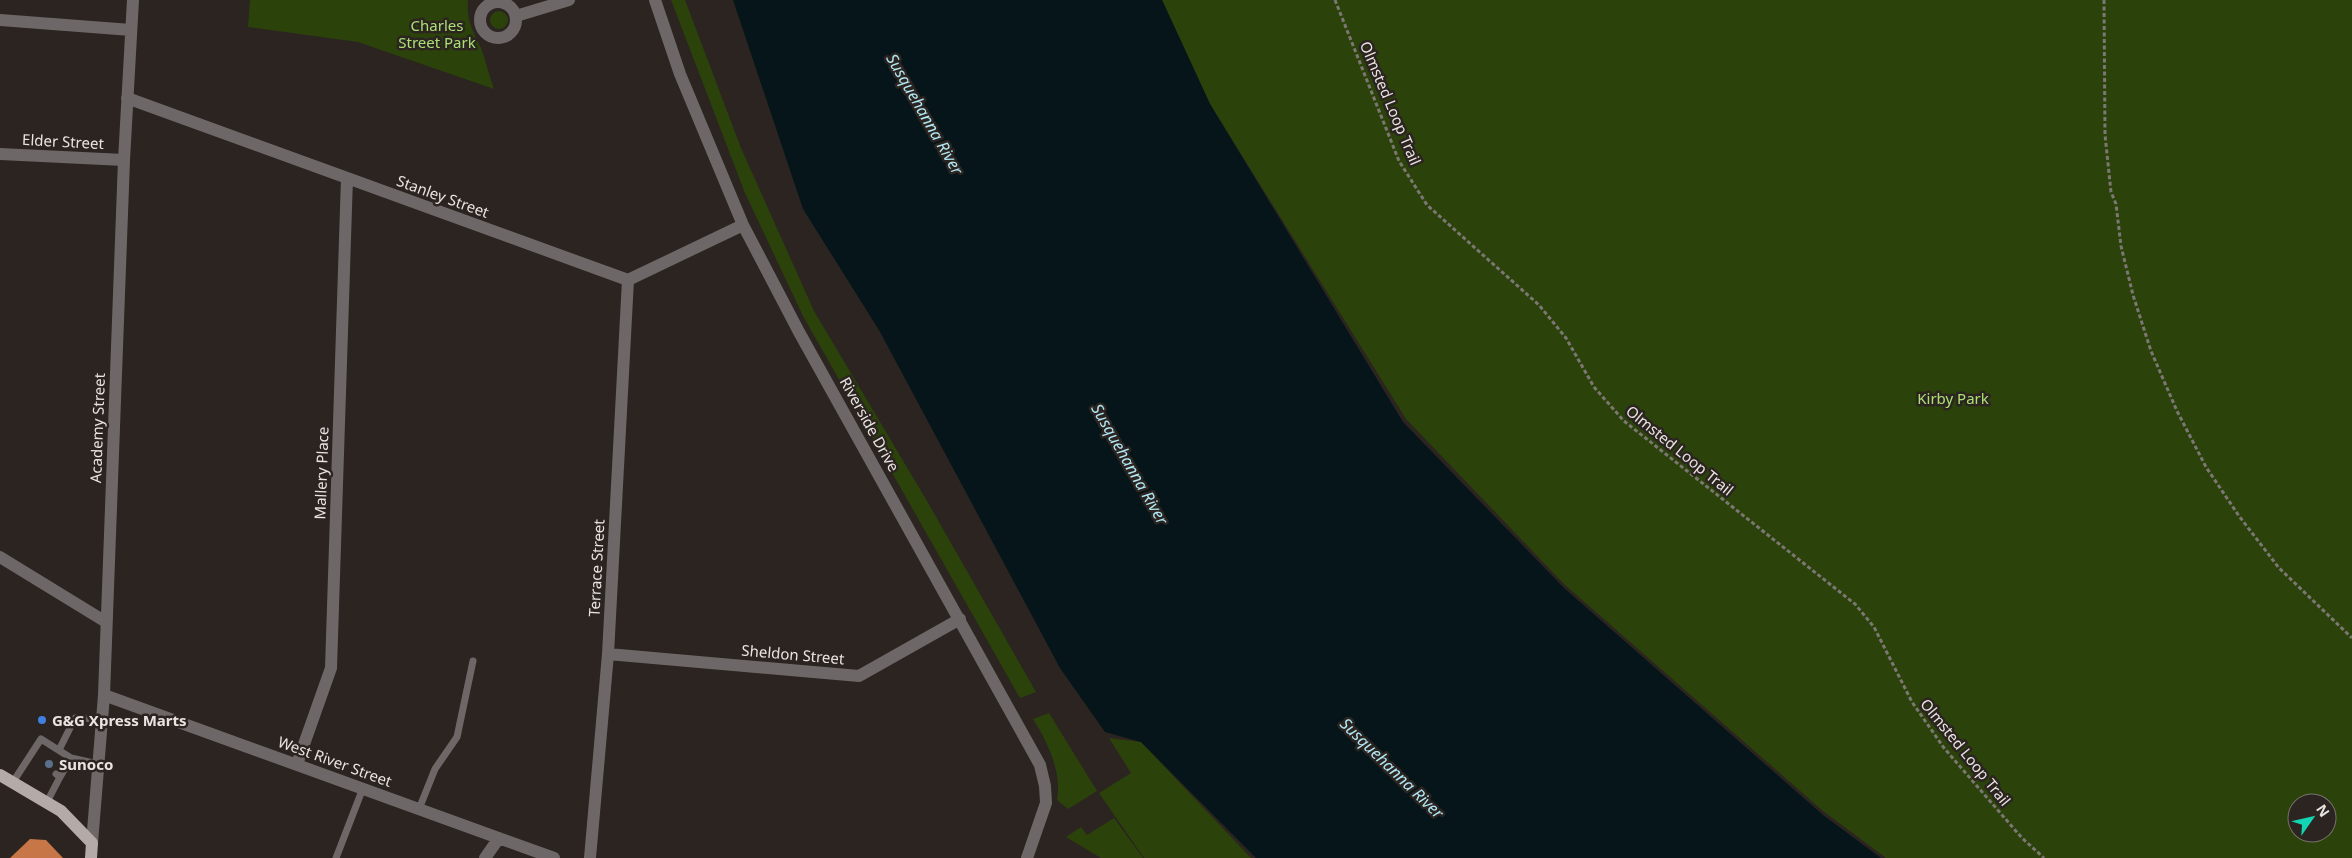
<svg xmlns="http://www.w3.org/2000/svg" width="2352" height="858" font-family="'Noto Sans',sans-serif">
	<rect width="100%" height="100%" fill="#2b2420"/>
	<path fill="#2b430a" fill-rule="evenodd" d="M250,0H468C466,20 473,31 481,48C486,61 489,76 494,89L358,42L248,27Z
		M671,0H685L741,148L814,311L927,501L1036,692L1020,698L803,316L745,193Z
		M1162,0H2352V858H1886L1823,811L1565,585L1406,419L1210,104ZM2297,803H2327V833H2297Z
		M490 20a9 9 0 1 1 18 0a9 9 0 1 1-18 0Z
		M1049,713L1097,791L1068,809L1057,800C1062,772 1048,743 1033,719Z
		M1109,738L1141,742L1251,858H1144L1099,793L1131,773Z
		M1114,818L1143,858H1101L1066,837L1081,827L1087,835Z"/>
	<path fill="#051519" d="M733,0H1162L1210,104L1403,422L1564,588L1823,815L1881,858H1256L1141,742L1105,732L1060,668L879,330L803,209Z"/>
	<path fill="#c67647" d="M30,839L46,840L63,858H10Z"/>
	<g fill="none" stroke-linecap="round" stroke-linejoin="round">
		<path stroke="#7d7774" stroke-width="3" stroke-dasharray="4 2.5" stroke-linecap="butt" d="M1335,0L1399,161L1427,205L1539,305L1566,338L1594,387L1624,421L1855,604L1874,627L1912,702L1944,748L2022,838L2044,858
			M2104,0L2105,135L2111,192L2116,204L2121,246L2133,295L2151,351L2177,411L2206,467L2239,516L2279,568L2352,638"/>
		<path stroke="#6d6867" stroke-width="7" d="M59,750L75,718L102,719
			M56,774L60,777L71,758
			M13,782L41,739L71,758L98,764
			M47,802L60,777
			M419,809L435,769L457,737L473,661
			M336,858L363,788"/>
		<path stroke="#6d6867" stroke-width="12" d="M655,0L680,74L743,225L799,332L1040,765L1045,786L1046,803L1027,858
			M480 20a18 18 0 1 1 36 0a18 18 0 1 1-36 0Z
			M516,16L569,0
			M0,20L131,30
			M127,98L628,280L743,225
			M0,154L124,160
			M0,557L106,622
			M608,654L859,676L960,619
			M104,695L554,858
			M297,764L331,668L347,178
			M92,843L104,695L124,160L133,0
			M485,858L499,838
			M590,858L608,654L628,280"/>
		<path stroke="#b4aba9" stroke-width="12" d="M0,775L61,811L92,843L91,858"/>
	</g>
	<circle fill="#3f7fe0" stroke="#2b2420" stroke-width="2" cx="42" cy="720" r="5"/>
	<circle fill="#5c6f8a" stroke="#2b2420" stroke-width="2" cx="49" cy="764" r="5"/>
	<g text-anchor="middle" dominant-baseline="central" stroke-width="5" stroke-linejoin="round" paint-order="stroke">
		<g font-size="15" fill="#abe074" stroke="#2b2420">
			<text x="437" y="25">Charles<tspan x="437" dy="17">Street Park</tspan></text>
			<text x="1953" y="398">Kirby Park</text>
		</g>
		<g font-size="15" fill="#e9e4e2" stroke="#2b2420">
			<text transform="translate(1391 103) rotate(67)">Olmsted Loop Trail</text>
			<text transform="translate(63 141) rotate(3)">Elder Street</text>
			<text transform="translate(443 196) rotate(20)">Stanley Street</text>
			<text transform="translate(870 424) rotate(61)">Riverside Drive</text>
			<text transform="translate(97 428) rotate(-88)">Academy Street</text>
			<text transform="translate(1680 450) rotate(39)">Olmsted Loop Trail</text>
			<text transform="translate(321 473) rotate(-88)">Mallery Place</text>
			<text transform="translate(596 568) rotate(-87)">Terrace Street</text>
			<text transform="translate(793 654) rotate(5)">Sheldon Street</text>
			<text transform="translate(1966 752) rotate(51)">Olmsted Loop Trail</text>
			<text transform="translate(335 761) rotate(20)">West River Street</text>
		</g>
		<g font-size="15" font-weight="bold" fill="#e9e4e2" stroke="#2b2420" text-anchor="start">
			<text x="52" y="720">G&amp;G Xpress Marts</text>
			<text x="59" y="764">Sunoco</text>
		</g>
		<g font-size="16" font-style="italic" fill="#b1e8f6" stroke="#2b2420">
			<text transform="translate(925 114) rotate(60)">Susquehanna River</text>
			<text transform="translate(1130 464) rotate(60)">Susquehanna River</text>
			<text transform="translate(1392 768) rotate(44)">Susquehanna River</text>
		</g>
	</g>
	<g transform="translate(2312 818) rotate(56)"><circle r="24" fill="#2b2420" stroke="#77716e"/>
	<path d="M0-4L9 19L0 12L-9 19Z" fill="#14d5b3"/>
	<text y="-8" font-size="14" font-weight="bold" text-anchor="middle" fill="#e9e4e2">N</text>
	</g>
</svg>
